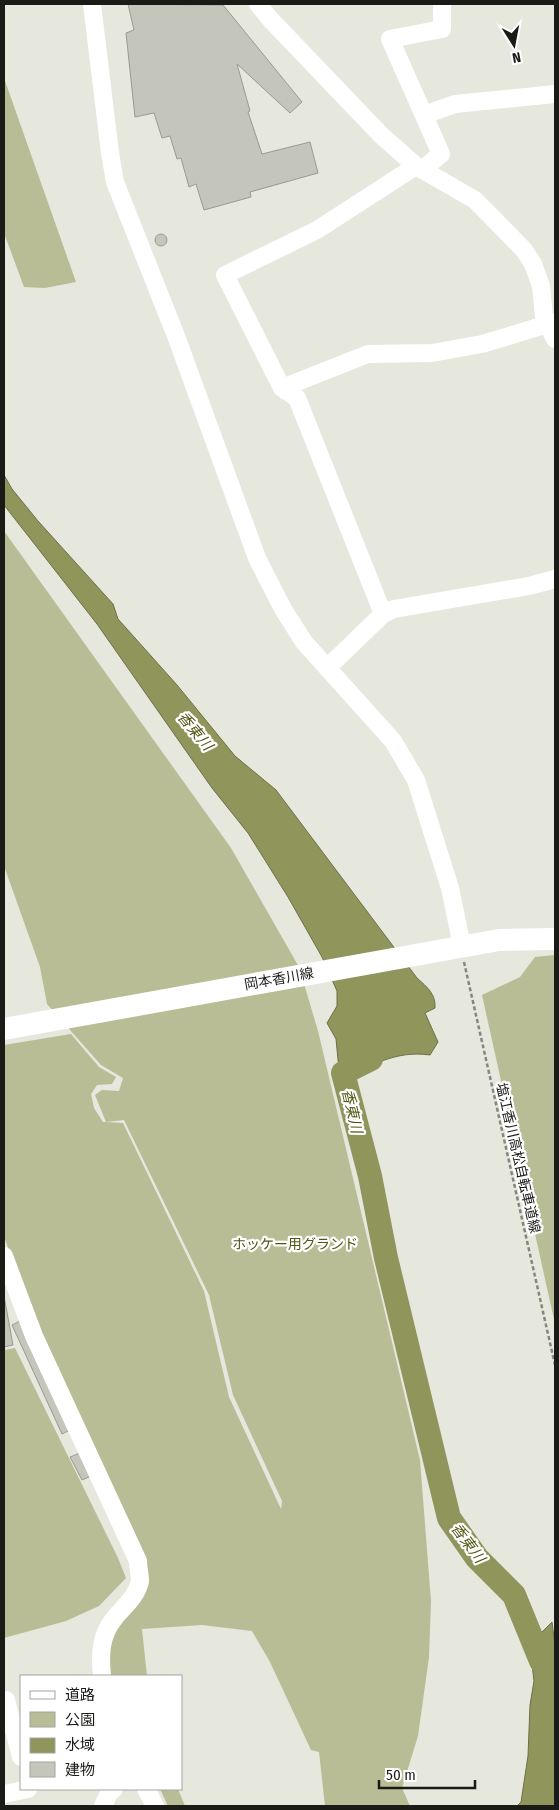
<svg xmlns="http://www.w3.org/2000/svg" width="559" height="1810" font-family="'Fira Sans Condensed','Noto Sans JP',sans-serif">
	<rect width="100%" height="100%" fill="#e6e7dd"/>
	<path fill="#b8bd96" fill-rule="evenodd" d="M4,78L76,282L45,288L24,287L4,233Z
		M4,531L231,848L299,967L318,1031L420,1460L431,1601L429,1657L418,1736L402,1788L410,1806H325L319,1752L311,1750L270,1662L252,1631L202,1625L142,1629L147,1676H108L101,1623L141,1591L37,1334L4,1236V1045L71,1034L99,1067L116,1077L112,1084L97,1085L91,1094L94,1108L103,1122H106L95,1095L102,1090L119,1091L123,1078L101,1065L47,1004L40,967L4,866ZM124,1120L209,1295L233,1395L282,1501L281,1509L229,1397L204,1291L123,1123L106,1122Z
		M555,955V1324L482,995L520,977L535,957Z
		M15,1348L118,1558L126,1578L99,1606L66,1621L4,1638V1350Z
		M160,1789H178L185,1806H168Z"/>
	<path fill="#90955c" stroke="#6d7047" d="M4,475L12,489L38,521L113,604L118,619L177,685L235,756L276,790L417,978C427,987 436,994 435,1008L425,1013L438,1042L430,1055C393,1050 376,1067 343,1073L339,1070L336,1039L327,1023L337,1006V991L322,957L288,897L248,833L212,788L97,624L4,505Z
		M552,1622L555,1646V1806H517L521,1802L528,1756L530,1705L534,1681L528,1631L541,1633Z"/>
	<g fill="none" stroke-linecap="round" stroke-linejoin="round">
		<path stroke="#90955c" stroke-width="24" d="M371,1059L343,1073L370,1176L386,1258L449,1518L477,1558L514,1595L541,1661"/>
	</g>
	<path fill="#c4c6bb" stroke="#999a90" d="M128,4L223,5L302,102L290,113L237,64L250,111L248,112L262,154L310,142L318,173L250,192L251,197L204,210L196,184L189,187L181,158L177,159L170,136L162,138L154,113L135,117L126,33L134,30Z
		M155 240a6 6 0 1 1 12 0a6 6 0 1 1-12 0Z
		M4,1296L13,1345L4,1347Z
		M20,1321L70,1430L62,1434L12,1325Z
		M80,1453L91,1476L82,1480L70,1457Z"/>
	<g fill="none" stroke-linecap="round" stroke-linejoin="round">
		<path stroke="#85867f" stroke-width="2.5" stroke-dasharray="4 2.5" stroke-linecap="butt" d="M464,962L555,1365"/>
		<path stroke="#fff" stroke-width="18" d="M92,4L110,153L115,182L176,336L257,558L283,609L304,642L393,741L416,780L450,888L462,946
			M258,4L270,19L381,135L416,166L475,200L524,250L533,264L541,286L544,317L555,339
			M424,115L455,104L555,94
			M422,170L441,154L390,39L442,29V4
			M282,388L368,354L432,353L482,344L555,322
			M383,614L297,398L282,388L225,275L317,230L416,166
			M327,668L383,614L394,609L529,586L555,579
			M4,1256L34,1336L138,1561C138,1567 140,1575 140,1581C137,1597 122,1608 113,1620C100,1637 100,1656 102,1676
			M6,1700L21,1757
			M146,1789L155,1806
			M4,1794L28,1789
			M103,1806L109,1793L114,1789"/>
		<path stroke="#fff" stroke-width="22" d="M4,1029L499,940L555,939"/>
	</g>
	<g text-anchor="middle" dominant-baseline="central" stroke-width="4.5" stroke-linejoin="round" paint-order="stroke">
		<g font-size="14" fill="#1a1b17" stroke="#fff">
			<text transform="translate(279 979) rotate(-10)">岡本香川線</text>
			<text transform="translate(518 1158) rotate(77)">塩江香川高松自転車道線</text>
		</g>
		<g font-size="14" fill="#525612" stroke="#fff">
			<text x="295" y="1244">ホッケー用グランド</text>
		</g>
		<g font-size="15" font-style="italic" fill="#545815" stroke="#fff">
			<text transform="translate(195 731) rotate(50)">香東川</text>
			<text transform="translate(352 1111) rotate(77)">香東川</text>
			<text transform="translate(468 1543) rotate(53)">香東川</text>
		</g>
	</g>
	<rect width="559" height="1810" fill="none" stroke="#1a1b17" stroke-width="10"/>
	<rect x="20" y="1675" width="162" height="115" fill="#ffffff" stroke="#a3a4a2"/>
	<rect x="30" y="1691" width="25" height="8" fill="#ffffff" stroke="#a3a4a2"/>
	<text x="65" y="1700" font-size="15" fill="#1a1b17">道路</text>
	<rect x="30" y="1712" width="25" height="15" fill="#b8bd96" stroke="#a3a4a2"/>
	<text x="65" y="1725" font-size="15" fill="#1a1b17">公園</text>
	<rect x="30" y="1738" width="25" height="15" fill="#90955c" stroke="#a3a4a2"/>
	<text x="65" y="1750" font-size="15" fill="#1a1b17">水域</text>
	<rect x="30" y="1762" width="25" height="15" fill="#c4c6bb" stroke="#a3a4a2"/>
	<text x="65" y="1775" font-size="15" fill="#1a1b17">建物</text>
	<g transform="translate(514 45) rotate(169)" stroke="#ffffff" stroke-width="4" paint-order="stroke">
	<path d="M0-4L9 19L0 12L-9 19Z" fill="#1a1b17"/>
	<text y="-8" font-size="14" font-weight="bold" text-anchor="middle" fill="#1a1b17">N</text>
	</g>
	<path d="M379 1780v8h96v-8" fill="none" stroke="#1a1b17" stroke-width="2.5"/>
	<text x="386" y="1780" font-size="15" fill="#1a1b17" stroke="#ffffff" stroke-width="4" paint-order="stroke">50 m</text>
</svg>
